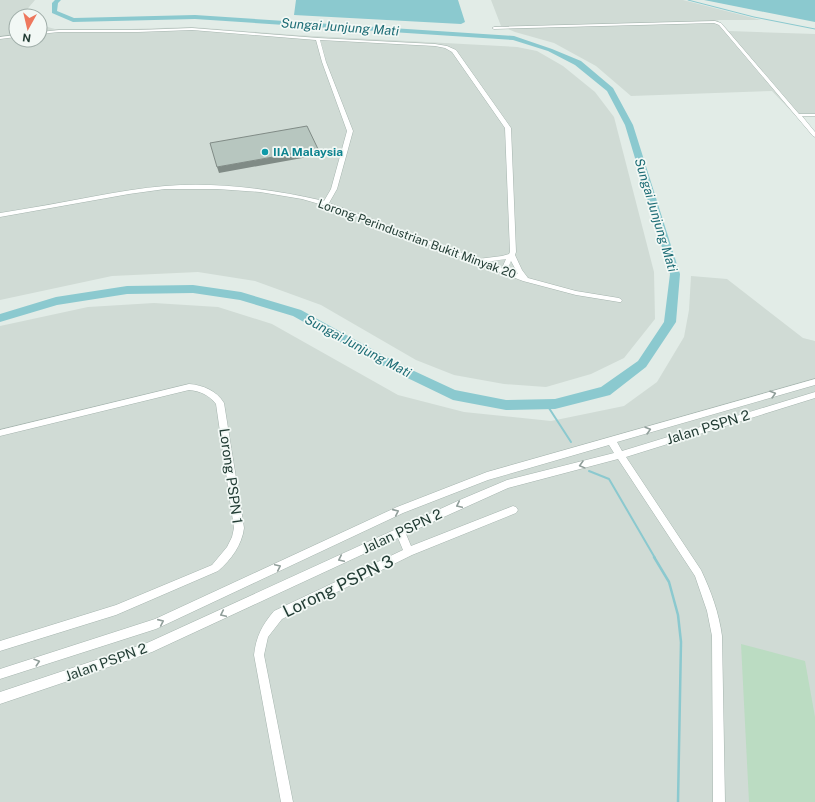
<svg xmlns="http://www.w3.org/2000/svg" width="815" height="802" font-family="'Public Sans',sans-serif">
	<rect width="100%" height="100%" fill="#e2ece7"/>
	<path fill="#d0dbd5" d="M0,0H35L24,13L27,16H16V40H40V25L55,29H131L192,27L295,35L517,47L537,51L563,66L595,92L614,117L654,272L655,319L624,358L591,374L546,387L504,384L454,375L416,360L321,305L255,281L198,272L112,276L0,300Z
		M491,0H683L761,20H717L729,31L815,34V115H795L772,91L631,96L596,66L554,43L515,32L501,26Z
		M691,276L727,279L803,338L815,341V802H0V326L88,307L154,303L218,307L272,324L398,395L464,412L551,421L624,406L657,382L684,337L689,310Z"/>
	<path fill="#bbdcc2" d="M741,644L805,661L815,717V802H749Z"/>
	<path fill="#8bc9cf" d="M296,0H458L465,22L461,24L294,15Z
		M704,0H815V22Z"/>
	<g fill="none" stroke-linecap="round" stroke-linejoin="round">
		<path stroke="#8bc9cf" stroke-width="1" d="M688,0L754,17L815,29"/>
		<path stroke="#8bc9cf" stroke-width="2" d="M547,405L571,442
			M589,471L609,479L655,558"/>
		<path stroke="#8bc9cf" stroke-width="2.5" d="M654,557L669,582L678,615L681,642L678,802"/>
		<path fill="#8bc9cf" fill-rule="evenodd" d="M55,0H61L58,3L57,11L74,18L195,15L514,36L552,49L581,61L613,88L633,125L680,274L676,322L646,367L610,395L555,409L506,410L453,400L391,370L293,316L240,300L193,293L127,294L57,305L0,322V314L56,297L127,286L193,285L241,292L301,310L399,364L455,390L506,400L555,399L601,387L638,361L664,322L670,274L625,125L607,91L575,65L548,51L513,40L195,19L73,22L52,13V3Z"/>
		<defs>
			<path id="minor" d="M715,21L721,23L799,114H815V116H802L815,132V137L813,136L719,25L714,23L494,29L492,28L494,27Z
				M192,28L318,38L435,44L447,46L456,50L511,128L516,252L515,255L522,270L528,278L576,291L619,298L622,300L621,302H619L576,295L523,281L340,210L302,199L260,192L217,189H165L129,194L0,217V213C32,208 64,202 96,196C118,192 141,188 165,186C218,182 272,189 324,201L331,189L347,131L322,62L316,40L192,30L138,32H59L40,34V32L59,30H138ZM320,40L435,46L445,48L452,52L505,128L510,252L509,254L502,256L478,259L329,203L337,189L353,131L326,62ZM506,259L502,268L486,262ZM511,261L518,274L507,270Z
				M16,35V37L0,39V37Z
				M815,379V385L617,442L622,451L815,392V398L626,457L701,570C711,591 719,613 722,636L725,802H713L712,636L707,611L695,576L618,459L508,488L406,534L411,546L513,506L516,507L518,510L516,513L412,555L282,619L268,637L264,655L293,802H281L254,655C256,637 262,625 274,611L403,550L398,538L152,652L74,679L0,704V692L147,643L462,499L507,480L614,453L609,445L488,480L403,513L156,629L0,679V669L155,619L397,507L487,472Z
				M189,384C203,385 217,391 224,403L244,528C242,545 231,560 218,571L116,615L0,651V641L116,605L212,565L227,547L232,537L234,528L216,404C209,395 200,391 189,390L0,436V430Z"/>
		</defs>
		<use href="#minor" stroke="#a5b4ae" stroke-width="1"/>
		<use href="#minor" fill="#fff" fill-rule="evenodd"/>
	</g>
	<path fill="#808b86" d="M318,149L319,155L219,173L217,167Z"/>
	<path fill="#b7c6bf" stroke="#808b86" d="M307,126L318,149L217,167L210,143Z"/>
	<defs><path id="oneway-chevron" d="M-2-3.5L2.5 0L-2 3.5" fill="none" stroke-width="1.6" stroke-linecap="round" stroke-linejoin="round"/></defs>
	<g stroke="#909e9a">
		<use href="#oneway-chevron" transform="translate(773 394) rotate(-16)"/>
		<use href="#oneway-chevron" transform="translate(648 430) rotate(-16)"/>
		<use href="#oneway-chevron" transform="translate(582 465) rotate(165)"/>
		<use href="#oneway-chevron" transform="translate(459 505) rotate(155)"/>
		<use href="#oneway-chevron" transform="translate(396 512) rotate(-24)"/>
		<use href="#oneway-chevron" transform="translate(341 559) rotate(155)"/>
		<use href="#oneway-chevron" transform="translate(278 567) rotate(-25)"/>
		<use href="#oneway-chevron" transform="translate(223 614) rotate(155)"/>
		<use href="#oneway-chevron" transform="translate(161 622) rotate(-24)"/>
		<use href="#oneway-chevron" transform="translate(37 662) rotate(-18)"/>
	</g>
	<circle fill="#0f9aa8" stroke="#f2f8f5" stroke-width="1.5" cx="265" cy="152" r="4"/>
	<g text-anchor="middle" dominant-baseline="central" stroke-width="3.5" stroke-linejoin="round" paint-order="stroke">
		<g font-size="12" font-weight="bold" fill="#0d838f" stroke="#f2f8f5" text-anchor="start">
			<text x="273" y="152">IIA Malaysia</text>
		</g>
		<g font-size="12" fill="#223c34" stroke="#f2f8f5">
			<text transform="translate(417 239) rotate(20)">Lorong Perindustrian Bukit Minyak 20</text>
		</g>
		<g font-size="13" font-style="italic" fill="#1e6d76" stroke="#f2f8f5">
			<text transform="translate(340 27) rotate(4)">Sungai Junjung Mati</text>
			<text transform="translate(656 215) rotate(73)">Sungai Junjung Mati</text>
			<text transform="translate(358 346) rotate(28)">Sungai Junjung Mati</text>
		</g>
		<g font-size="14" fill="#223c34" stroke="#f2f8f5">
			<text transform="translate(708 427) rotate(-17)">Jalan PSPN 2</text>
			<text transform="translate(231 476) rotate(82)">Lorong PSPN 1</text>
			<text transform="translate(402 531) rotate(-25)">Jalan PSPN 2</text>
			<text transform="translate(106 662) rotate(-20)">Jalan PSPN 2</text>
		</g>
		<g font-size="17" fill="#223c34" stroke="#f2f8f5">
			<text transform="translate(338 586) rotate(-26)">Lorong PSPN 3</text>
		</g>
	</g>
	<g transform="translate(28 28) rotate(188)"><circle r="19" fill="#f2f8f5" stroke="#9fada8"/>
	<path d="M0-3L7 15L0 10L-7 15Z" fill="#ee785e"/>
	<text y="-6" font-size="11" font-weight="bold" text-anchor="middle" fill="#223c34">N</text>
	</g>
</svg>
